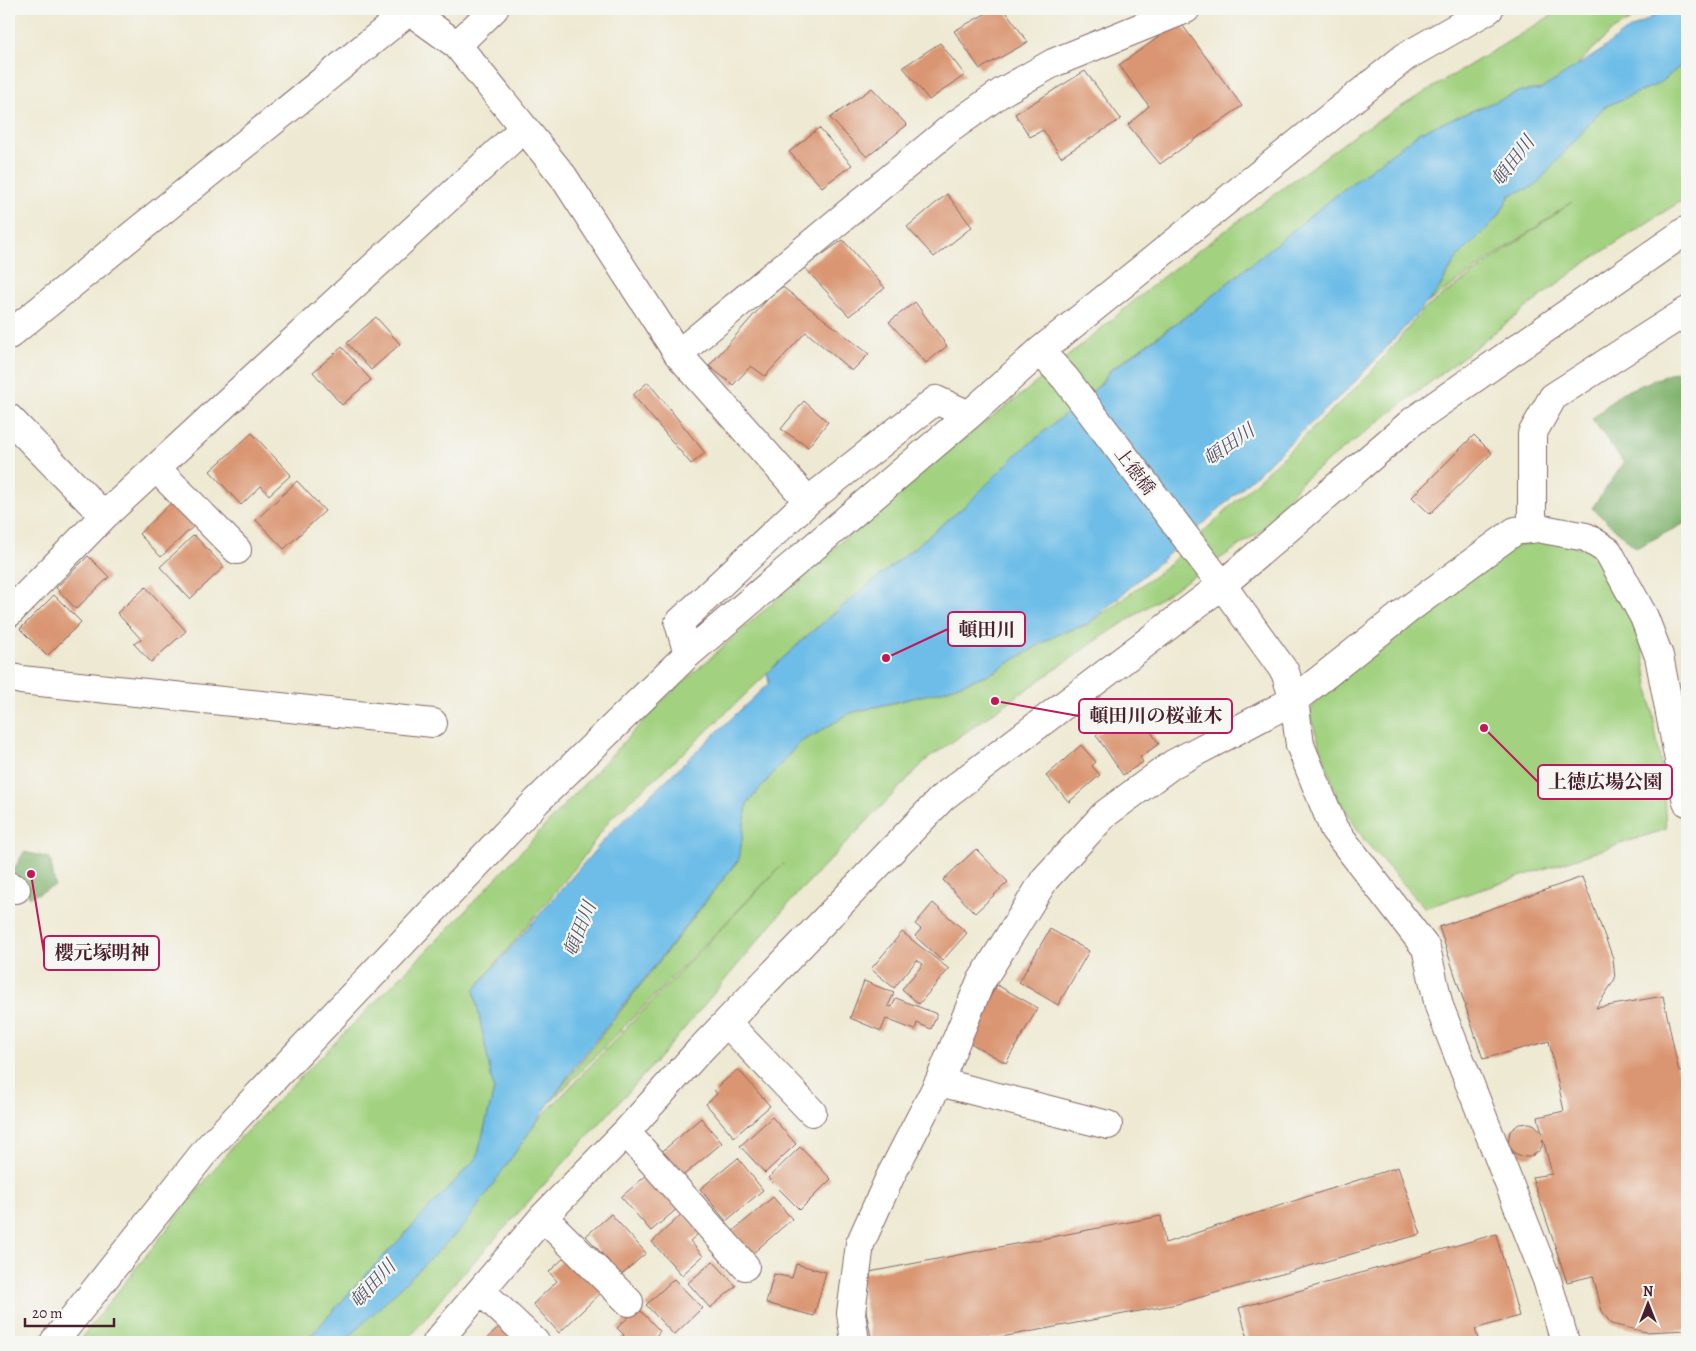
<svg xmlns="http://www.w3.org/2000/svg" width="1696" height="1351" font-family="Alegreya,'Noto Serif JP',serif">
	<rect width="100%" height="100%" fill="#f6f6f2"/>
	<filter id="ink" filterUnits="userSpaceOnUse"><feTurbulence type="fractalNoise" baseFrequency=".02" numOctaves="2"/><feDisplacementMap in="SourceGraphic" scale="10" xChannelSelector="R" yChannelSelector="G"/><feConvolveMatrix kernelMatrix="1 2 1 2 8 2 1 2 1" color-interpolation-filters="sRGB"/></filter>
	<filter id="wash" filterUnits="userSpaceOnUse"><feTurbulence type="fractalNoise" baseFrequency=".0096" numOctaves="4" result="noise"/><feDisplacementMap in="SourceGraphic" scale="20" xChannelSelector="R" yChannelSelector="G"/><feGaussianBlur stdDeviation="1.12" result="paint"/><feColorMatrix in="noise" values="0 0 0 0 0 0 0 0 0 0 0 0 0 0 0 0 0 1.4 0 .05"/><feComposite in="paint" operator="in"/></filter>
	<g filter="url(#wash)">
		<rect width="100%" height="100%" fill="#eee9d2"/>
		<path fill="#a2d280" stroke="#767856" d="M1562,9H1650L1613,30L1584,58L1557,88L1521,91L1420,132L1339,193L1192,312L1110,370L1100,385L1016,455L966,505L808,635L691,746L610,819L580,862L474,990L494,1090L477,1158L363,1278L305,1342H78L234,1144L455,922L661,702L911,479L1026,391L1164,276L1356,134Z
			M1687,61V197L1582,265L1302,481L1260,532L1093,643L926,760L797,894L663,1054L449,1289L406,1342H332L441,1222L784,863L545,1108L739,859L747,804L799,743L819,732L850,713L942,691L992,673L1056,635L1088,624L1164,569L1367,377L1423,310L1572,202L1426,304L1440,287L1457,258L1498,217L1510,195L1564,153L1604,107L1657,84Z
			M1555,538L1599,555L1641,640L1663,779L1666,829L1425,908L1365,841L1337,797L1309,713L1324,691L1510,547Z"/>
		<path fill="#81b46e" stroke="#666a4c" d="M1687,367V522L1636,548L1592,508L1624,463L1592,419L1621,393Z
			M24,852L50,858L55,886L30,897L13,871Z"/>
		<path fill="#6dbde8" stroke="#5c6e8a" d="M1666,9H1687V24L1680,27L1687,35V61L1658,84L1604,107L1535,186L1510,195L1498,217L1457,258L1436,293L1353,384L1203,524L1088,624L1056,635L992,673L942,691L850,713L819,732L799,743L747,804L739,859L574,1068L464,1226L344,1342H305L363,1278L477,1158L494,1090L474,990L610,833L769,683L767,673L808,635L966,505L1016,455L1100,385L1110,371L1192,312L1339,193L1420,132L1521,91L1540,90L1599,52L1620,35Z"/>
		<g id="blocks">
			<path fill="#da9672" d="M994,9H1004L1028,42L980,69L954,31Z
				M1180,22L1242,106L1160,164L1128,125L1149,106L1119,65Z
				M940,43L965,75L929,100L903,67Z
				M1085,71L1121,119L1061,157L1043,130L1030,137L1015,114Z
				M872,88L907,125L867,157L830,118Z
				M819,128L852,165L822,187L789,152Z
				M947,194L972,227L934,257L907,227Z
				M843,240L885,288L849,316L804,267Z
				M780,285L869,354L852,371L806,332L765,376L751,366L733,385L709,366Z
				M915,302L947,346L926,363L889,322Z
				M376,317L400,344L371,370L347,343Z
				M342,347L371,380L342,405L313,372Z
				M648,382L705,453L691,464L633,395Z
				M804,401L828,422L808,447L781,429Z
				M252,433L291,475L269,495L261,486L241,505L210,471Z
				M1474,435L1492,453L1430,514L1412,497Z
				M297,481L325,511L284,549L256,520Z
				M174,500L197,523L161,557L139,534Z
				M194,535L224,567L190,599L160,567Z
				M88,556L109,577L76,609L56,588Z
				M146,587L186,631L151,662L134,644L141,639L117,613Z
				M54,595L81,622L47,656L20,629Z
				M1136,709L1159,744L1140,757L1143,762L1123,775L1096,735Z
				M1081,745L1096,762L1092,766L1100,775L1069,802L1046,776Z
				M976,849L1008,882L975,913L943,880Z
				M1582,877L1613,958L1615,979L1596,1008L1663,996L1679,1072L1687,1071V1330L1646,1332L1611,1324L1602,1311L1593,1276L1567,1282L1532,1177L1552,1174L1543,1139L1542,1146L1539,1151L1530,1157H1524L1514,1153L1508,1143L1510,1131L1519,1124L1530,1123L1535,1125L1542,1133L1538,1117L1564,1111L1549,1041L1483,1059L1439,927Z
				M933,903L967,933L942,961L915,936L921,929L915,924Z
				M1050,929L1089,951L1058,1005L1019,982Z
				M902,932L949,969L919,1004L902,989L923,964L917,960L894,988L871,969Z
				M864,981L894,993L888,1006L892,1007L896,998L937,1014L931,1029L917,1023L915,1030L886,1019L881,1031L850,1018Z
				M997,985L1038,1008L1006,1063L965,1040Z
				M738,1069L770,1106L734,1137L706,1104L717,1094L714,1090Z
				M772,1117L796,1144L765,1173L740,1146Z
				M701,1118L722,1143L679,1179L658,1155Z
				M800,1147L831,1179L800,1210L768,1178Z
				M738,1158L763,1190L726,1221L700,1189Z
				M1398,1167L1421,1234L1177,1304L975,1342H872L859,1274L1161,1216L1165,1243Z
				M648,1174L678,1208L651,1231L621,1197Z
				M773,1197L792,1219L752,1254L733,1231Z
				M683,1213L700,1232L690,1241L703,1256L682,1275L652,1242Z
				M611,1214L646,1253L621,1275L586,1236Z
				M1496,1234L1519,1316L1475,1329L1479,1342H1249L1239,1308Z
				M568,1254L604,1290L559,1333L533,1304L557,1281L549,1272Z
				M713,1261L736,1286L710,1308L688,1283Z
				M796,1264L826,1272L814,1316L766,1303L774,1274L792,1278Z
				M674,1279L702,1308L674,1335L646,1305Z
				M638,1308L660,1331L656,1336L661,1342H616L624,1335L617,1328Z
				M500,1326L516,1342H483Z"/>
		</g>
	</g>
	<g filter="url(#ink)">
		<use href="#blocks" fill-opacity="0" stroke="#836665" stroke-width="1"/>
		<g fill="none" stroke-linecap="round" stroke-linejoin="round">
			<defs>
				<path id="minor" d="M407,9L457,45L563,176L678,354L808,501L679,623L688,654
					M457,45L494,9
					M9,335L409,11
					M1040,351L1065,378L1222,585L1285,672L1294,700L1300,745L1334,829L1426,948L1439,1006L1547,1280L1565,1342
					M678,354L951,128L1002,92L1053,63L1186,9
					M9,418L104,516
					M156,468L237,550
					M808,501L936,400L969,415
					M1532,529V434L1553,397L1687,311
					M9,613L104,516L524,128
					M9,677L21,680L433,723
					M9,886L16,889
					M727,1023L812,1112
					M939,1082L1108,1125
					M626,1132L745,1266
					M543,1217L629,1302
					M481,1291L535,1342
					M54,1342L207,1149L537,801L688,654L969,415L1040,351L1405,57L1489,9
					M437,1342L543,1217L626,1132L698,1052L943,797L1222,585L1413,421L1687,230
					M855,1342L851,1313L860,1244L890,1177L939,1082L980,983L1045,879L1105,814L1173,764L1294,700L1410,608L1515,531L1537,528L1586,537L1608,551L1644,617L1659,656L1687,802"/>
			</defs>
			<use href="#minor" stroke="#836665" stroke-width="30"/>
			<use href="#minor" stroke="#fff" stroke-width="28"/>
		</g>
	</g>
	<g text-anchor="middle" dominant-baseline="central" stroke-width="4.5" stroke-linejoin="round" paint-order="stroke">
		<g font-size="18" fill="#4a1f2b" stroke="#f6f6f2">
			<text transform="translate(1135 471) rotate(53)">上徳橋</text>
		</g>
		<g font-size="19" font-style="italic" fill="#56566d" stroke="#f6f6f2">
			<text transform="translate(1513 161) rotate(-52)">頓田川</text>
			<text transform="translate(1229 445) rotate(-35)">頓田川</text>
			<text transform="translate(580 929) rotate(-68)">頓田川</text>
			<text transform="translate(373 1284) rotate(-47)">頓田川</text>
		</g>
	</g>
	<path fill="none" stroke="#c2185b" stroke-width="2" d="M886 658L948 629M995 701L1079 716M1484 728L1538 782M31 874L44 953"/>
	<g fill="#c2185b" stroke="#f6f6f2" stroke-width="2">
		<circle cx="886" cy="658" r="5"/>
		<circle cx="995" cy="701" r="5"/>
		<circle cx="1484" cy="728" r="5"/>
		<circle cx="31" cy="874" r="5"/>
	</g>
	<g fill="#f6f6f2" stroke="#c2185b" stroke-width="2">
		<rect x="948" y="612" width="77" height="34" rx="5"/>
		<rect x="1079" y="699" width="153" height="34" rx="5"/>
		<rect x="1538" y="765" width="134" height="34" rx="5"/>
		<rect x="44" y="936" width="115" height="34" rx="5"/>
	</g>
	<g font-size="19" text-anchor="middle" font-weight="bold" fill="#4a1f2b">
		<text x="987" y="636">頓田川</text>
		<text x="1156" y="722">頓田川の桜並木</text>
		<text x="1605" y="788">上徳広場公園</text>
		<text x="102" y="959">櫻元塚明神</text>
	</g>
	<rect width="1696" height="1351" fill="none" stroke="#f6f6f2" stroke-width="30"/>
	<g transform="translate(1648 1304)" stroke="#f6f6f2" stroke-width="4" paint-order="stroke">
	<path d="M0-4L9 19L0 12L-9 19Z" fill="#4a1f2b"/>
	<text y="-8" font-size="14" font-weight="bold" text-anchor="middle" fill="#4a1f2b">N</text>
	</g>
	<path d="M25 1318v8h89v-8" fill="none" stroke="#4a1f2b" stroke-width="2.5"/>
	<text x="32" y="1318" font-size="15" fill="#4a1f2b" stroke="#f6f6f2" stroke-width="4" paint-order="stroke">20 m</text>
</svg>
